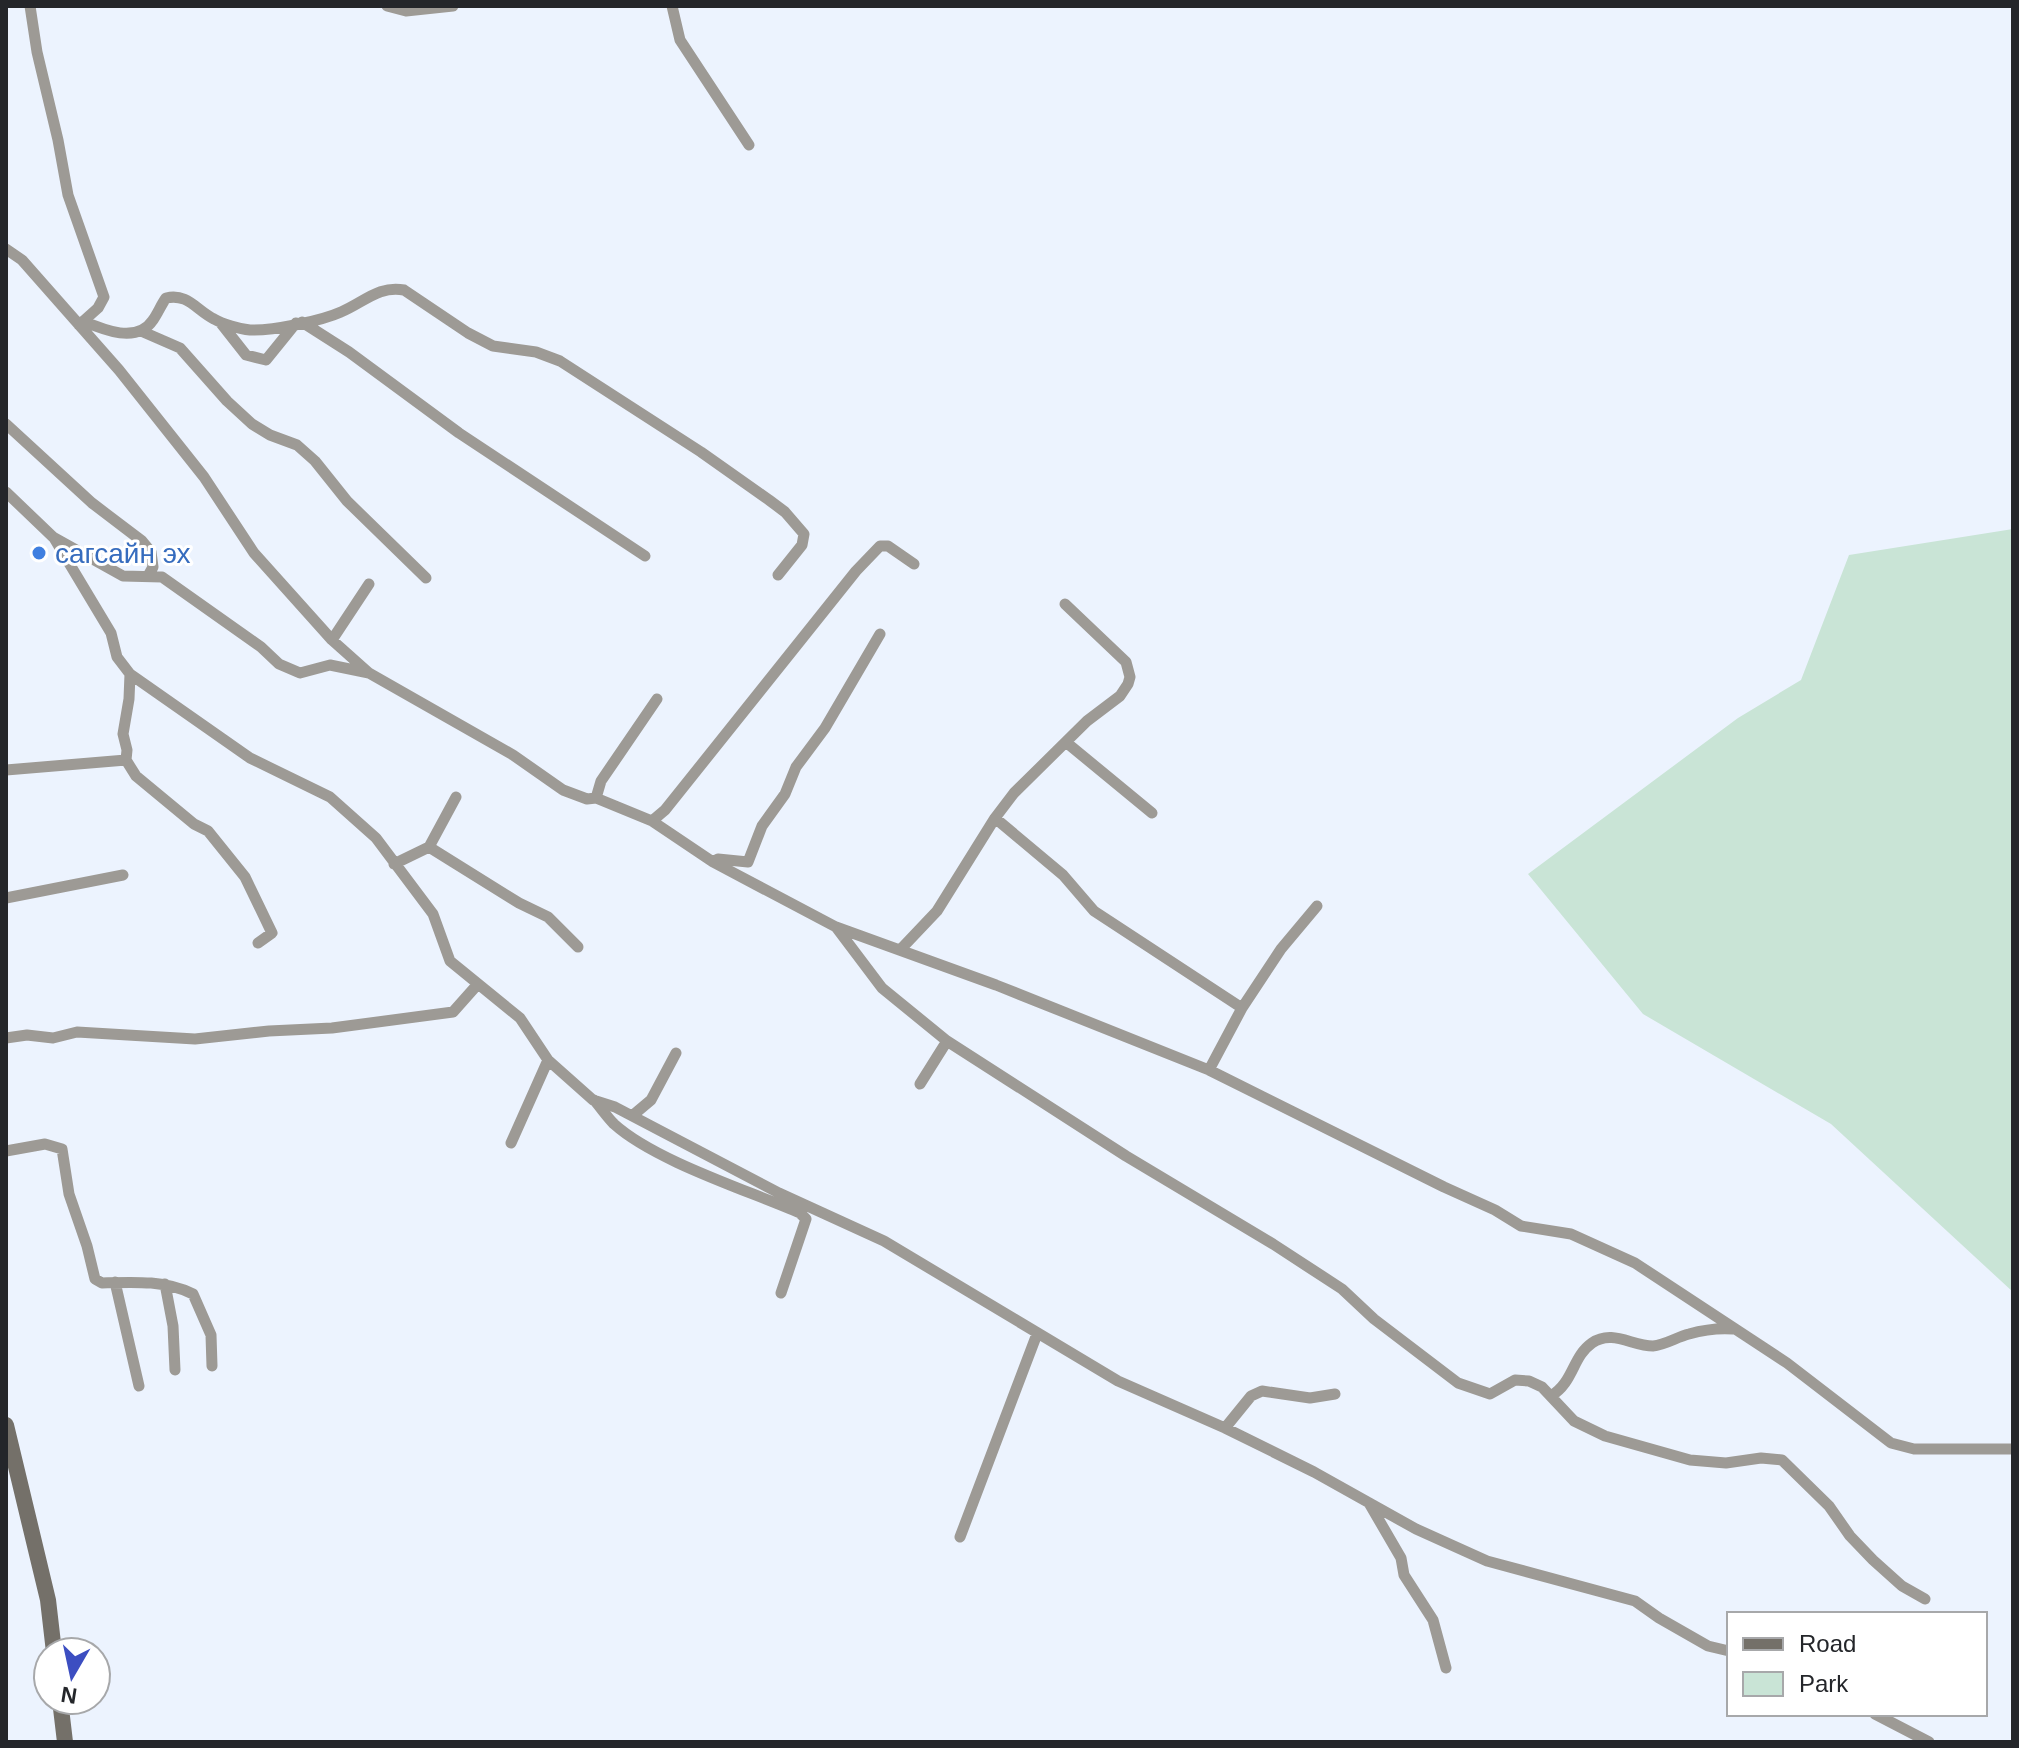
<svg xmlns="http://www.w3.org/2000/svg" width="2019" height="1748" font-family="Helvetica,sans-serif">
	<rect width="100%" height="100%" fill="#ecf3fe"/>
	<path fill="#c9e4d6" d="M2013,529V1292L1831,1124L1643,1014L1528,874L1738,718L1801,680L1849,555Z"/>
	<g fill="none" stroke-linecap="round" stroke-linejoin="round">
		<path stroke="#9d9a95" stroke-width="11" d="M30,6L37,52L58,140L68,195L104,297L98,308L79,325
			M387,6L406,11L453,6
			M672,6L680,40L749,145
			M6,249L22,260L119,370L204,477L254,553L332,640L369,673
			M83,321C104,330 137,344 153,320C158,313 161,305 166,298C188,293 196,310 214,319C223,324 239,329 250,330C272,331 321,321 341,312C363,303 379,285 404,290L468,333L493,346L536,352L560,361L701,452L769,500L785,512L804,534L802,545L778,575
			M220,322L246,355L266,360L296,323
			M302,322L349,352L459,433L645,556
			M141,331L180,348L227,401L252,424L270,435L297,445L315,461L347,501L426,578
			M6,424L92,503L142,541L151,552L153,567L148,576
			M6,492L53,537L123,576L162,577L261,647L279,664L300,673L330,665L369,673L513,755L563,790L587,799L596,798L652,821L713,862L836,927L996,985L1209,1070L1444,1187L1495,1210L1521,1226L1571,1234L1635,1263L1787,1363L1891,1443L1914,1449H2013
			M54,538L111,633L117,657L130,674L250,758L330,797L376,838L433,914L450,961L520,1018L548,1060L593,1100L615,1107L779,1193L884,1241L1118,1381L1225,1428L1314,1472L1416,1529L1487,1561L1635,1601L1659,1618L1708,1646L1729,1651
			M332,640L369,584
			M1067,743L1152,813
			M126,760L136,776L194,824L208,831L245,877L272,933L258,943
			M6,770L126,760L127,750L123,734L129,699L130,674
			M596,798L601,781L657,699
			M995,818L1063,875L1094,911L1242,1008L1209,1070
			M652,821L665,810L856,571L880,546H888L914,564
			M429,847L519,903L548,917L578,947
			M713,862L718,859L748,862L762,826L785,794L796,767L825,728L880,634
			M394,864L429,847L456,797
			M6,898L123,875
			M836,927L882,988L947,1041L1126,1156L1273,1244L1342,1289L1374,1319L1458,1383L1490,1394L1515,1380L1529,1381L1542,1387L1574,1421L1605,1436L1690,1460L1726,1463L1761,1458L1782,1460L1829,1506L1850,1536L1873,1560L1902,1586L1925,1599
			M900,950L937,911L995,818L1014,793L1087,721L1120,696L1128,684L1130,677L1126,662L1065,604
			M1242,1008L1281,949L1317,906
			M6,1038L27,1035L53,1038L77,1032L195,1039L269,1031L332,1028L453,1012L477,985
			M920,1084L947,1041
			M594,1100C601,1108 607,1117 614,1124C655,1161 747,1190 800,1213L806,1219L781,1293
			M632,1116L651,1100L676,1053
			M511,1143L548,1060
			M6,1151L45,1144L62,1149L69,1194L87,1246L95,1279L102,1283C133,1282 165,1280 193,1294L211,1335L212,1366
			M115,1282L139,1386
			M165,1284L173,1326L175,1370
			M1551,1396C1574,1382 1572,1357 1592,1343C1612,1329 1632,1346 1653,1346C1665,1345 1677,1337 1689,1334C1703,1330 1719,1328 1733,1329
			M1225,1428L1251,1396L1262,1391L1310,1398L1335,1394
			M1369,1503L1401,1558L1404,1575L1433,1620L1446,1668
			M960,1537L1037,1334
			M1875,1714L1929,1742"/>
		<path stroke="#747069" stroke-width="16" d="M6,1425L48,1600L54,1652
			M60,1700L65,1742"/>
	</g>
	<circle fill="#3f7fe0" stroke="#fff" stroke-width="3" cx="39" cy="553" r="8"/>
	<g text-anchor="middle" dominant-baseline="central" stroke-width="6" stroke-linejoin="round" paint-order="stroke">
		<g font-size="28" fill="#366cbe" stroke="#fff" text-anchor="start">
			<text x="55" y="553">сагсайн эх</text>
		</g>
	</g>
	<rect width="2019" height="1748" fill="none" stroke="#24262a" stroke-width="16"/>
	<rect x="1727" y="1612" width="260" height="104" fill="#ffffff" stroke="#a7a8aa" stroke-width="2"/>
	<rect x="1743" y="1638" width="40" height="12" fill="#747069" stroke="#a7a8aa" stroke-width="2"/>
	<text x="1799" y="1652" font-size="24" fill="#24262a">Road</text>
	<rect x="1743" y="1672" width="40" height="24" fill="#c9e4d6" stroke="#a7a8aa" stroke-width="2"/>
	<text x="1799" y="1692" font-size="24" fill="#24262a">Park</text>
	<g transform="translate(72 1676) rotate(189)"><circle r="38" fill="#ffffff" stroke="#a7a8aa" stroke-width="2"/>
	<path d="M0-6L14 30L0 20L-14 30Z" fill="#3c4ec1"/>
	<text y="-12" font-size="22" font-weight="bold" text-anchor="middle" fill="#24262a">N</text>
	</g>
</svg>
